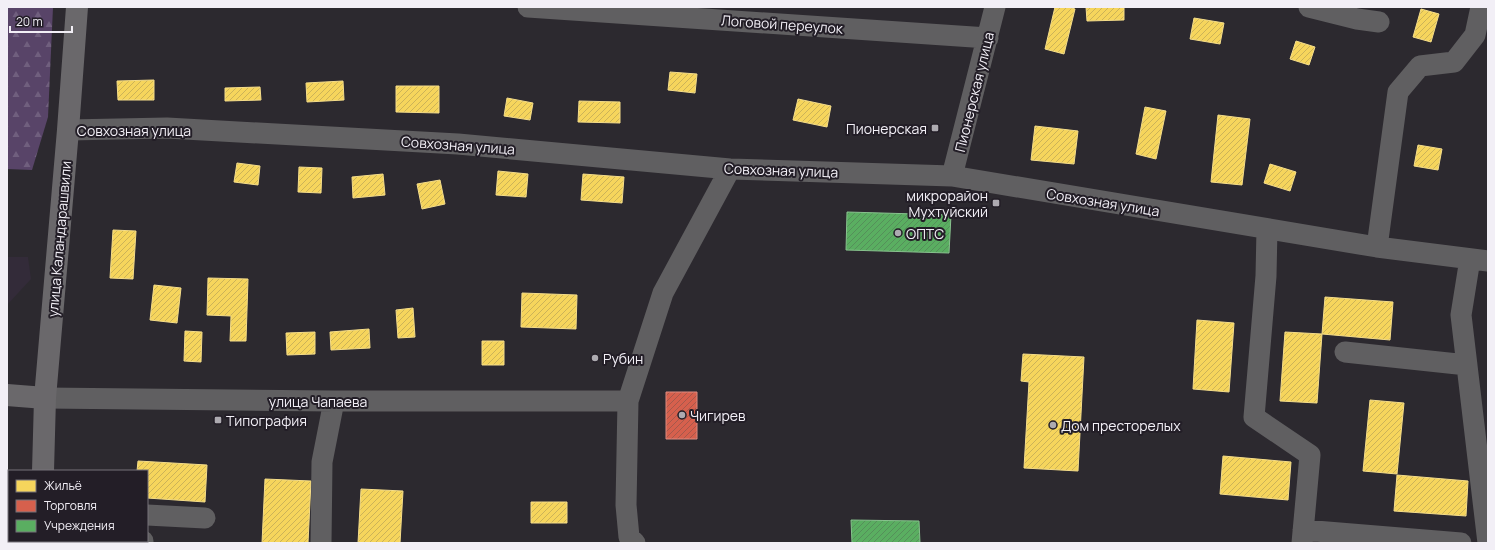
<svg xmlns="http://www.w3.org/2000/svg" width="1495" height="550" font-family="Manrope,sans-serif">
	<defs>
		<pattern id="forest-firs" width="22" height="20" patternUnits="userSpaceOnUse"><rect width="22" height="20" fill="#584468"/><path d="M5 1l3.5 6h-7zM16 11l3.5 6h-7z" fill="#705f7e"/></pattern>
		<pattern id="homes-hatch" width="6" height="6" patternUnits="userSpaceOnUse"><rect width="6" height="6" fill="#f6d55c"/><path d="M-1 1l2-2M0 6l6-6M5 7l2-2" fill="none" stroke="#cbb258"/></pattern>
		<pattern id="shops-hatch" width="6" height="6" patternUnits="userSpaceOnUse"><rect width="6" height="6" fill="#d6604d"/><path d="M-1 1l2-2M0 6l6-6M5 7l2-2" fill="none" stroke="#a5584c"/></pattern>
		<pattern id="public-hatch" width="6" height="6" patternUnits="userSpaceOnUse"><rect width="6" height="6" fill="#5aae61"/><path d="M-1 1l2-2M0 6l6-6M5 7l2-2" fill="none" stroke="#558f5a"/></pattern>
	</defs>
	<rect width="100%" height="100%" fill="#2c292f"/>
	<path fill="#332b39" d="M7,257H28L31,279L7,305Z"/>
	<path fill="url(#forest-firs)" d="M7,7H53L48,117L32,170L7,169Z"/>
	<path fill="url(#homes-hatch)" stroke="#f5dd8a" d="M1055,7H1068L1075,9L1064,54L1045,49Z
		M1086,7H1124V20L1087,21Z
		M1421,9L1439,14L1431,42L1413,37Z
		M1194,18L1224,23L1220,44L1190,39Z
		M1296,41L1315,47L1309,65L1290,59Z
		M670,72L697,74L695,93L668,90Z
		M154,80V100H118L117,81Z
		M343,81L344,100L307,102L306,83Z
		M396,86H439V113L396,112Z
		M260,87L261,100L225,101V88Z
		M507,98L533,103L530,120L504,116Z
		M798,99L831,106L827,127L793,120Z
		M579,101L620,102V123L578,122Z
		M1145,107L1166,111L1156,159L1136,154Z
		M1218,115L1250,119L1242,185L1211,182Z
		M1035,126L1078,131L1074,164L1031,160Z
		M1418,145L1442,149L1438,170L1414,166Z
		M237,163L260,166L258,185L234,182Z
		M1270,164L1296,172L1290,191L1264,183Z
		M299,167L322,168L321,193L298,192Z
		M498,171L528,174L526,197L496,195Z
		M383,174L385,195L353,198L352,177Z
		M583,174L624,177L622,203L581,200Z
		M440,180L445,204L422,209L417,184Z
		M113,230L136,231L133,279L110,278Z
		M208,278L248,279L246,341H230L231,316L207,315Z
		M154,285L181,288L177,323L150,320Z
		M522,293L577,295L576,329L521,327Z
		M1325,297L1393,302L1390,340L1322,334Z
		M413,308L415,337L398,338L396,310Z
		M1197,320L1234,323L1229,392L1193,389Z
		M369,329L370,348L331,350L330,332Z
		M185,331L202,332L201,362L184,361Z
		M315,332V354L287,355L286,333Z
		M1285,332L1322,334L1317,403L1280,401Z
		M482,341H504V365H482Z
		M1023,354L1084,357L1078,471L1024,468L1029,382L1021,381Z
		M1370,400L1404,403L1397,474L1363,471Z
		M1223,456L1291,462L1288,500L1220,494Z
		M138,461L207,465L205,502L147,498V471H137Z
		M1397,475L1468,481L1466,516L1394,511Z
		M265,479L311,481L308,543H262Z
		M361,489L403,491L400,543H358Z
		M531,502H567V523H531Z
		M97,541H132V543H97Z"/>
	<path fill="url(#shops-hatch)" stroke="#de8b80" d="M666,392H697V439H666Z"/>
	<path fill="url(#public-hatch)" stroke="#88c28e" d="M847,212L951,215L949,253L846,250Z
		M851,520L919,521L920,543H852Z"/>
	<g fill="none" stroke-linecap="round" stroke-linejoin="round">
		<path stroke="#605f61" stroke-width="21" d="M528,7L988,38
			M1309,7L1357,19L1379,22
			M68,130L167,128L458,144L730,169L952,176L1377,247L1488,261
			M952,176L995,7
			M1267,229L1266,276L1254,417L1310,455L1302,543
			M1377,247L1398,92L1420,66L1454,62L1475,35L1481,7
			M1470,259L1461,315L1488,543
			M1345,352L1467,365
			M45,398L334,401H628
			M147,515L205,518
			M1303,530L1461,543
			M143,543V541
			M321,543L322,462L334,401
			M635,543L629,537L626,505L628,401L663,293L730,169"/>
		<path stroke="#6a686b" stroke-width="22" d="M7,395L45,398
			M43,471L45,398L68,130L77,7
			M41,543V541"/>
	</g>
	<g fill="#adaab0" stroke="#231e27" stroke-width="1.5">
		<rect x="931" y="124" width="8" height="8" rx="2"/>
		<rect x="992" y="199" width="8" height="8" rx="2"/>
		<circle cx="898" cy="233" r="4"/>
		<circle cx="595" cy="358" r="4"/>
		<circle cx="682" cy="415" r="4"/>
		<rect x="214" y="416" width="8" height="8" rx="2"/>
		<circle cx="1053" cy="425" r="4"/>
	</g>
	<g text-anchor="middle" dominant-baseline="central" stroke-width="4" stroke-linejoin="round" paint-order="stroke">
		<g font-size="14" fill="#f2eff6" stroke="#231e27">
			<text transform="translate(782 24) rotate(4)">Логовой переулок</text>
			<text transform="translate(974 92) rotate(-76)">Пионерская улица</text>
			<text x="134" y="130">Совхозная улица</text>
			<text transform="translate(458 145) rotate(4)">Совхозная улица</text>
			<text transform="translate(781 170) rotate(2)">Совхозная улица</text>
			<text transform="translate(1103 202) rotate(9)">Совхозная улица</text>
			<text transform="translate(59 239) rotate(-85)">улица Каландарашвили</text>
			<text x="318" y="401">улица Чапаева</text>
		</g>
		<g font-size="14" fill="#f2eff6" stroke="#231e27" text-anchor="start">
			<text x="927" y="128" text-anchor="end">Пионерская</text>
			<text x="988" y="195" text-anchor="end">микрорайон<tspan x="988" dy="16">Мухтуйский</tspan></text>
			<text x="906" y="233">ОПТС</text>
			<text x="603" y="358">Рубин</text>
			<text x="690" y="415">Чигирев</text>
			<text x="226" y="420">Типография</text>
			<text x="1061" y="425">Дом престорелых</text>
		</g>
	</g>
	<rect width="1495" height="550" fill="none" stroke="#f2eff6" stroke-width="16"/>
	<rect x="8" y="470" width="140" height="72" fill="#231e27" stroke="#76727a"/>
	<rect x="16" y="480" width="20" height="12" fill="#f6d55c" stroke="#76727a"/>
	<text x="44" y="490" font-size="12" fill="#f2eff6">Жильё</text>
	<rect x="16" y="500" width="20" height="12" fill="#d6604d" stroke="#76727a"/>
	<text x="44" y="510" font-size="12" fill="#f2eff6">Торговля</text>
	<rect x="16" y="520" width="20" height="12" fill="#5aae61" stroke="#76727a"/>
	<text x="44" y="530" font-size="12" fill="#f2eff6">Учреждения</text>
	<path d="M10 26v6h62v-6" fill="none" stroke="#f2eff6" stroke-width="2"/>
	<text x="16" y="26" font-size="12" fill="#f2eff6" stroke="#231e27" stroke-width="3" paint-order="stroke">20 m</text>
</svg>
